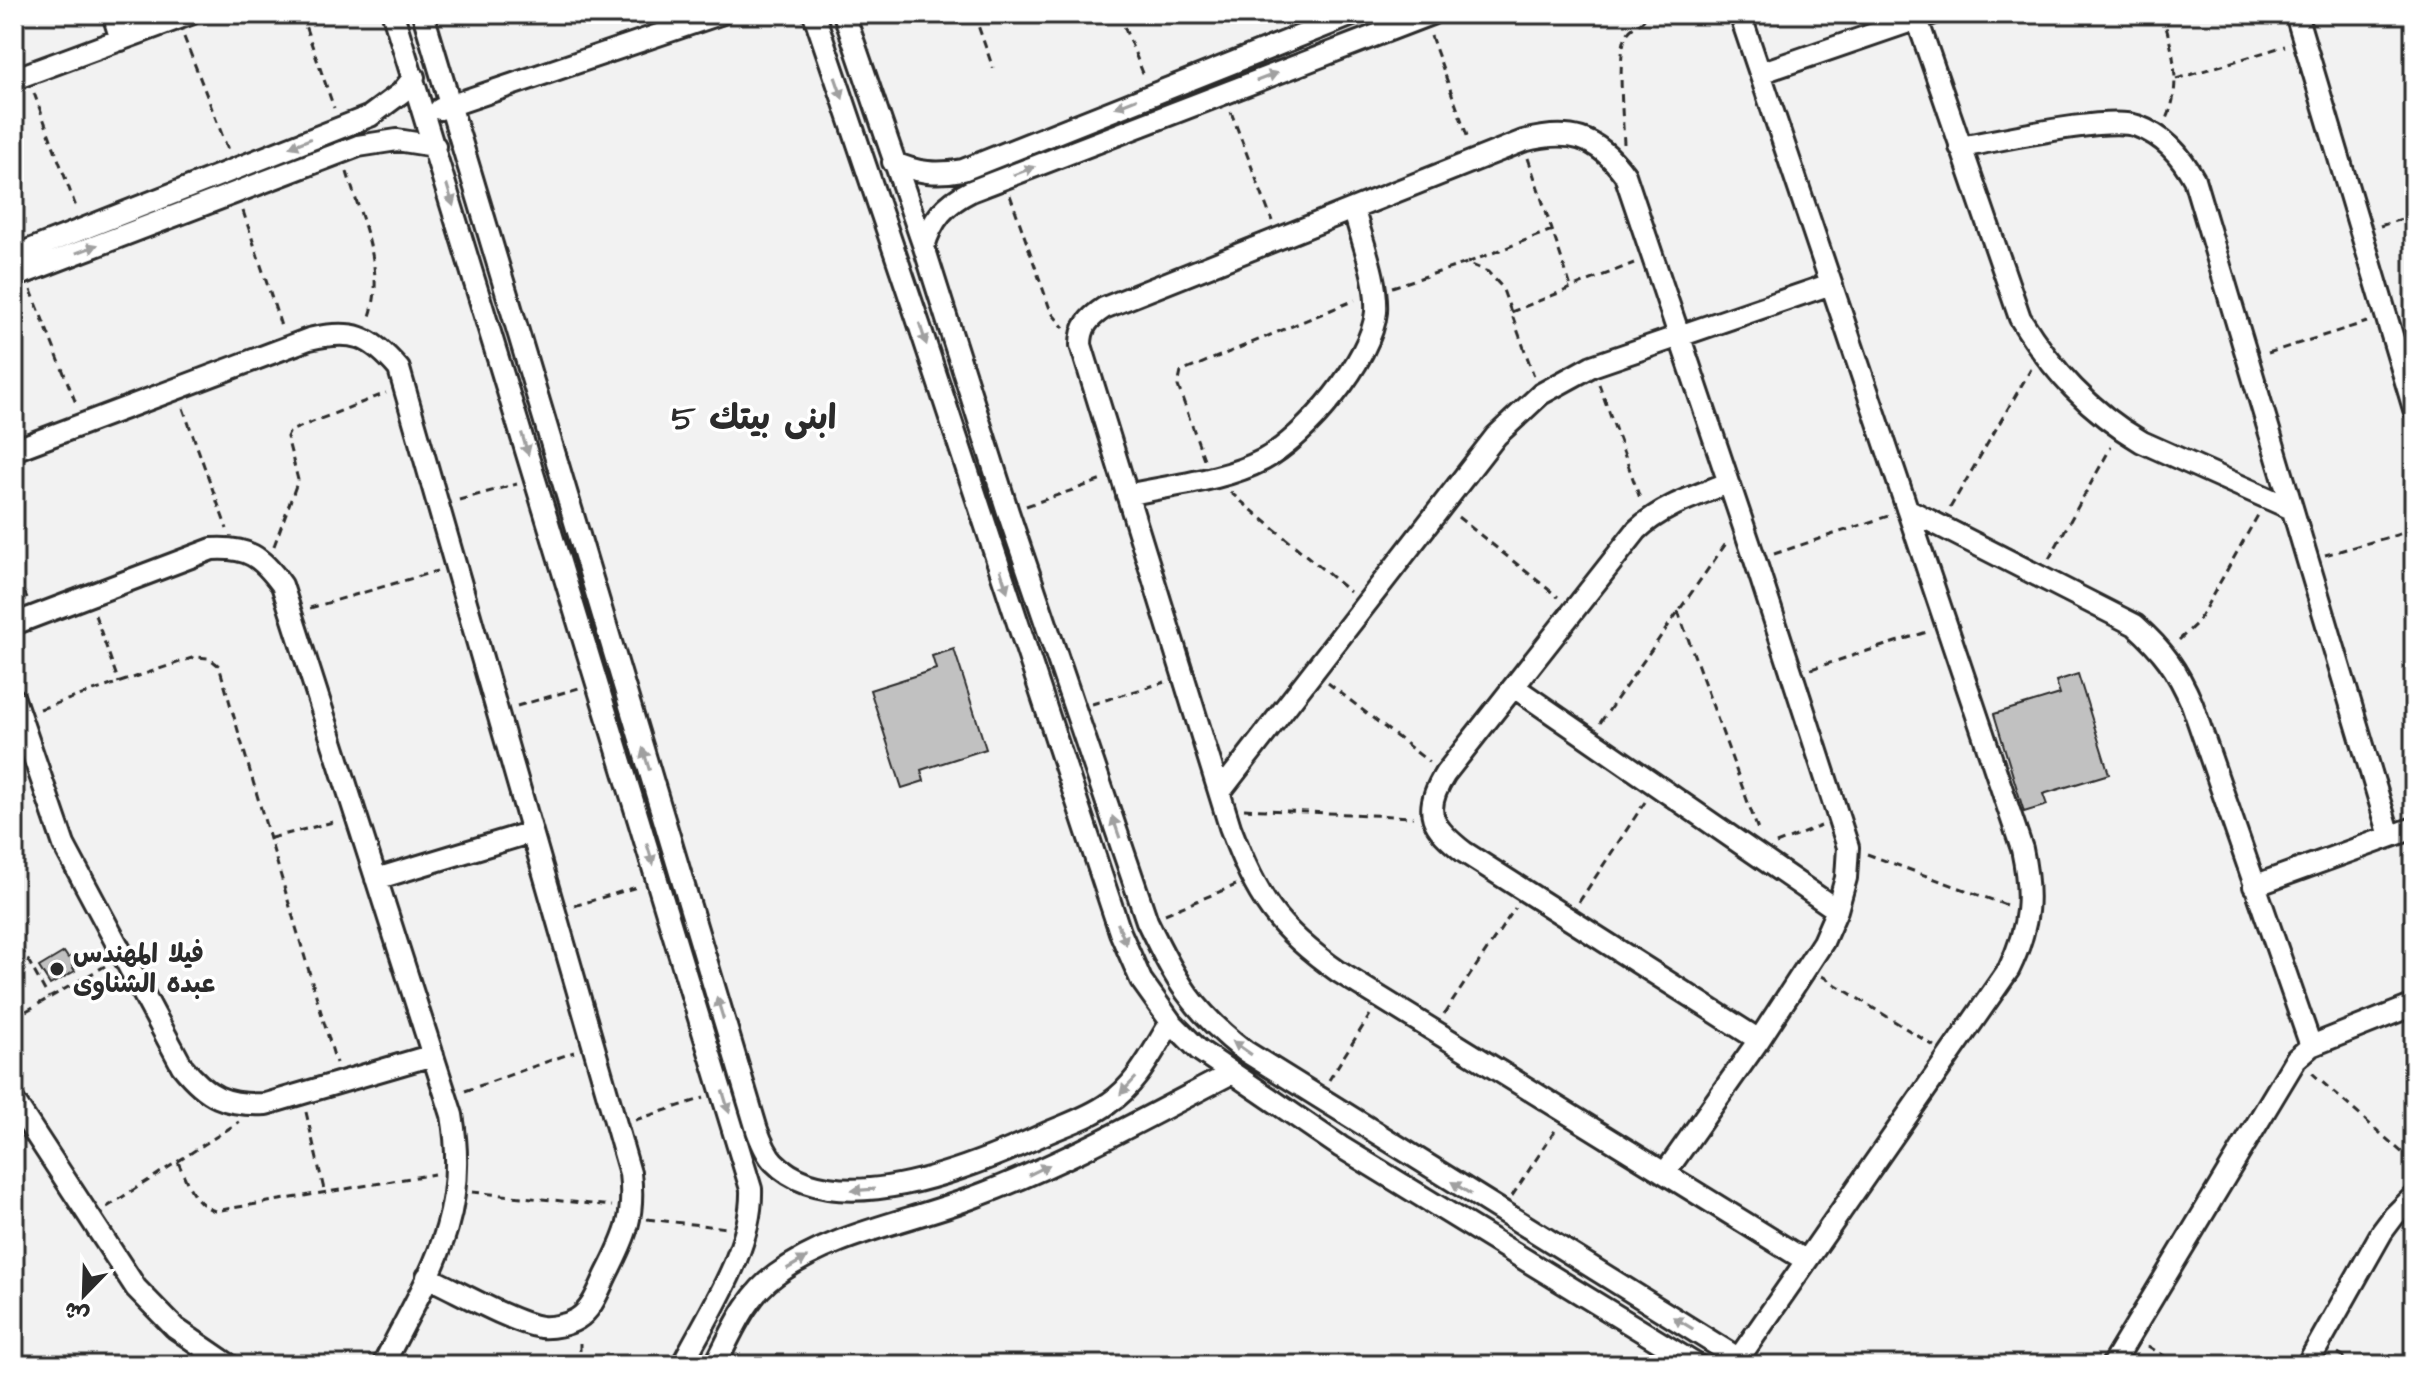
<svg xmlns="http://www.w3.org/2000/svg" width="2428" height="1379" font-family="'Architects Daughter','Playpen Sans Arabic',sans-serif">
	<rect width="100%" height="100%" fill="#f2f2f2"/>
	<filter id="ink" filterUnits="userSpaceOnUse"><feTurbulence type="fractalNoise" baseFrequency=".0125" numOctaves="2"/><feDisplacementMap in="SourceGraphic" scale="16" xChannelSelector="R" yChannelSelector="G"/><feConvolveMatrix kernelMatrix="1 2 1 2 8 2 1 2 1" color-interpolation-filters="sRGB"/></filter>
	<g filter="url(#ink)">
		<path fill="#c1c1c1" stroke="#2b2b2b" stroke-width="2" d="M954,649L986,749L921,770L924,781L902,788L870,690L936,669L932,656Z
			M2078,674L2109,774L2043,794L2047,805L2024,812L1994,714L2060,694L2056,681Z
			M64,952L68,958L73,955L78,963L72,966L75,971L50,985L39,967Z"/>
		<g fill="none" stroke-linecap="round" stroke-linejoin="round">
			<defs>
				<path id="street" d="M113,14L121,40
					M393,14L751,1189C753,1249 709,1312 682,1365
					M423,14L757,1130C761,1141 766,1154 774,1162C835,1224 972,1167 1038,1137C1061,1126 1089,1118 1109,1103C1138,1084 1153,1050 1171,1022
					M814,14L919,324L1120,932L1141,980L1171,1022L1199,1050L1341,1147L1697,1365
					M844,14L924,247L1008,512L1147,921C1176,981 1191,1009 1245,1051L1749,1365
					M2296,14L2414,409
					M1917,19L2020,318C2052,370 2089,411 2142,442L2292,509
					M1760,73L1932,14
					M14,79L190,14
					M440,109L720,14
					M1960,147C1997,141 2108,115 2137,126C2164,136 2180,154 2194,179L2390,836
					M893,162C917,173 937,175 963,170L1355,14
					M924,247C932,219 945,204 971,191L1431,14
					M14,256L370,116L401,93L414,77
					M14,277L358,146L397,140L435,146
					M14,450L309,339C352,329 370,335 399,369L630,1173C635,1216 626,1236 607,1273C599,1289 593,1309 577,1319C567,1325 552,1328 541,1327C513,1323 456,1290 427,1277
					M1728,483C1696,496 1662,506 1637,530L1445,774C1421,812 1432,827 1464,852L1759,1040
					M1127,495C1171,485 1223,481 1263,460C1305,438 1372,359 1376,312C1378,279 1362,242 1354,210
					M1907,509L2135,625C2163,650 2177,669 2192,704L2311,1046
					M14,624L212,549C248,547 261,556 282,585L452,1115C470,1220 428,1275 383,1365
					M1514,687L1837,910
					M14,699L64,845L182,1066C207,1097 226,1106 266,1104L433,1055
					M1220,792L1496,436L1541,394L1592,366L1831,284
					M376,879L532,832
					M2254,886L2414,828
					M14,1101L136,1288L175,1328L229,1365
					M1665,1173L1759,1040L1823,942L1837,910L1846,878L1848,847L1755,560L1625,175C1596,135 1569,129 1523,141L1104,308C1089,318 1081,326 1081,345L1230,827C1257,898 1276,928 1339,972L1805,1260
					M1739,1358L2009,969C2030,925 2032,896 2022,849L1740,14
					M715,1365C732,1333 745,1297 776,1275C833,1233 909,1222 974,1197C1063,1164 1147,1117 1232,1073
					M2112,1365L2296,1059L2311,1046L2414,1005
					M2307,1365L2382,1232L2394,1216L2414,1196"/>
			</defs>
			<use href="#street" stroke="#2b2b2b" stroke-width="26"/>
			<path stroke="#2b2b2b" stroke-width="3" stroke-dasharray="8 6" stroke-linecap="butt" d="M301,14L334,108
				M974,14L993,68
				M1119,14L1145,78
				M2162,14C2173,49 2182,84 2167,119
				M1431,36L1469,141
				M184,37L228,150
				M2176,79L2285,46
				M34,93L77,210
				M1231,112L1272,221
				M1624,144C1623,121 1617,54 1626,36C1631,25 1644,25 1647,14
				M1528,158L1571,287
				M347,172C361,219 387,271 369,319
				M1010,195L1051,312L1064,328
				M243,211L282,329
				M2380,226L2414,215
				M1467,263L1552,230
				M1392,287L1467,263L1488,272L1502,287L1534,376
				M31,290L77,406
				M1511,312L1634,263
				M2268,353L2367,322
				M1599,384L1641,501
				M183,408L227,529
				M1204,459L1178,386L1181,372L1355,300
				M1230,492L1350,592
				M459,500L517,484
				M1026,506L1102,480
				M1950,508L2031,369
				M1458,517L1558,597
				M274,546L298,480L287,437L290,431L386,393
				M1774,554L1888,516
				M2325,555L2414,530
				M2049,559L2111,447
				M14,566L27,598
				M310,608L437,571
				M1678,611L1758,830
				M95,615L119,683
				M2179,640L2197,623L2258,515
				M1811,669L1930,631
				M1328,683L1429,762
				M1092,704L1165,682
				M517,706L579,688
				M40,709L195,657L209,658L219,666L336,1063
				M1600,723L1727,542
				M14,786L24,782
				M1244,809L1413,817
				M271,838L337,821
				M1776,844L1821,826
				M1867,854L2006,905
				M1579,902L1645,802
				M574,906L640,886
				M1165,914L1236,885
				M14,935L49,998
				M1822,976L1934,1046
				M1444,1014L1515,908
				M14,1018L105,966
				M2312,1073L2414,1163
				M1329,1080L1370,1015
				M465,1091L574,1052
				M306,1112L325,1194
				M635,1120L704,1098
				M178,1162C187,1182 193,1203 215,1211L434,1174
				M472,1192L612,1206
				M1512,1196L1556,1129
				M107,1207L239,1122
				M647,1219L727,1228
				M2148,1346L2179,1365
				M2338,1353L2358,1365
				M580,1365V1341"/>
			<use href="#street" stroke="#fff" stroke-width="20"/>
		</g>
		<defs><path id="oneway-solid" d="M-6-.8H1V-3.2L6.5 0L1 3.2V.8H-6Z" transform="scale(2)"/></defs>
		<g fill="#a0a0a0">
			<use href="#oneway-solid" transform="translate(1267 77) rotate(-21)"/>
			<use href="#oneway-solid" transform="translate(839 88) rotate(71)"/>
			<use href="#oneway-solid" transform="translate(1126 103) rotate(158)"/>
			<use href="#oneway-solid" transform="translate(300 143) rotate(158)"/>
			<use href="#oneway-solid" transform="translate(1024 171) rotate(-21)"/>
			<use href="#oneway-solid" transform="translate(450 195) rotate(73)"/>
			<use href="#oneway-solid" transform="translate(87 249) rotate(-21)"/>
			<use href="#oneway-solid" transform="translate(923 334) rotate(72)"/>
			<use href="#oneway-solid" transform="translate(525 444) rotate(73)"/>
			<use href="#oneway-solid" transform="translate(1004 581) rotate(72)"/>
			<use href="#oneway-solid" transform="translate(646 759) rotate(-107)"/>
			<use href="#oneway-solid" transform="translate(1116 827) rotate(-109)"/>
			<use href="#oneway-solid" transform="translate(650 854) rotate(73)"/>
			<use href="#oneway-solid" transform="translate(1122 934) rotate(68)"/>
			<use href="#oneway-solid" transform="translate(720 1008) rotate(-107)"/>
			<use href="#oneway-solid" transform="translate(1242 1048) rotate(-145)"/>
			<use href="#oneway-solid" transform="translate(1128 1086) rotate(133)"/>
			<use href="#oneway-solid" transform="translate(726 1102) rotate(73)"/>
			<use href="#oneway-solid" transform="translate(1039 1170) rotate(-26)"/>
			<use href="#oneway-solid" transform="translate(1461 1188) rotate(-148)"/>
			<use href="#oneway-solid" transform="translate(863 1190) rotate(176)"/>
			<use href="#oneway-solid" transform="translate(797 1263) rotate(-30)"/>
			<use href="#oneway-solid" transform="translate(1683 1323) rotate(-149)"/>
		</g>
	</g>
	<circle fill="#2b2b2b" stroke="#fff" stroke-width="3" cx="57" cy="969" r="8"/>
	<g text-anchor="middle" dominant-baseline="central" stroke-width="7" stroke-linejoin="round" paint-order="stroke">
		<g font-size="26" font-weight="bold" fill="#2b2b2b" stroke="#fff" text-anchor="start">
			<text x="73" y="954">فيلا المهندس<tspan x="73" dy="30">عبده الشناوى</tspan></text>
		</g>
		<g font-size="34" font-weight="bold" fill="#2b2b2b" stroke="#fff">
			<text x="754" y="419">ابنى بيتك 5</text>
		</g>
	</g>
	<rect width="2428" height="1379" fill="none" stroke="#fff" stroke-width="48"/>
	<rect x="24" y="24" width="2380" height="1331" fill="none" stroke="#2b2b2b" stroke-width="3" filter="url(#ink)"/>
	<g transform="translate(84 1295) rotate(203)" stroke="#ffffff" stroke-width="6" paint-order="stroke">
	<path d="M0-6L14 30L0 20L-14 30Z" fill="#2b2b2b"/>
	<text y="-12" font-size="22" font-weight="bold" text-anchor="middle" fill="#2b2b2b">ش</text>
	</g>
</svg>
